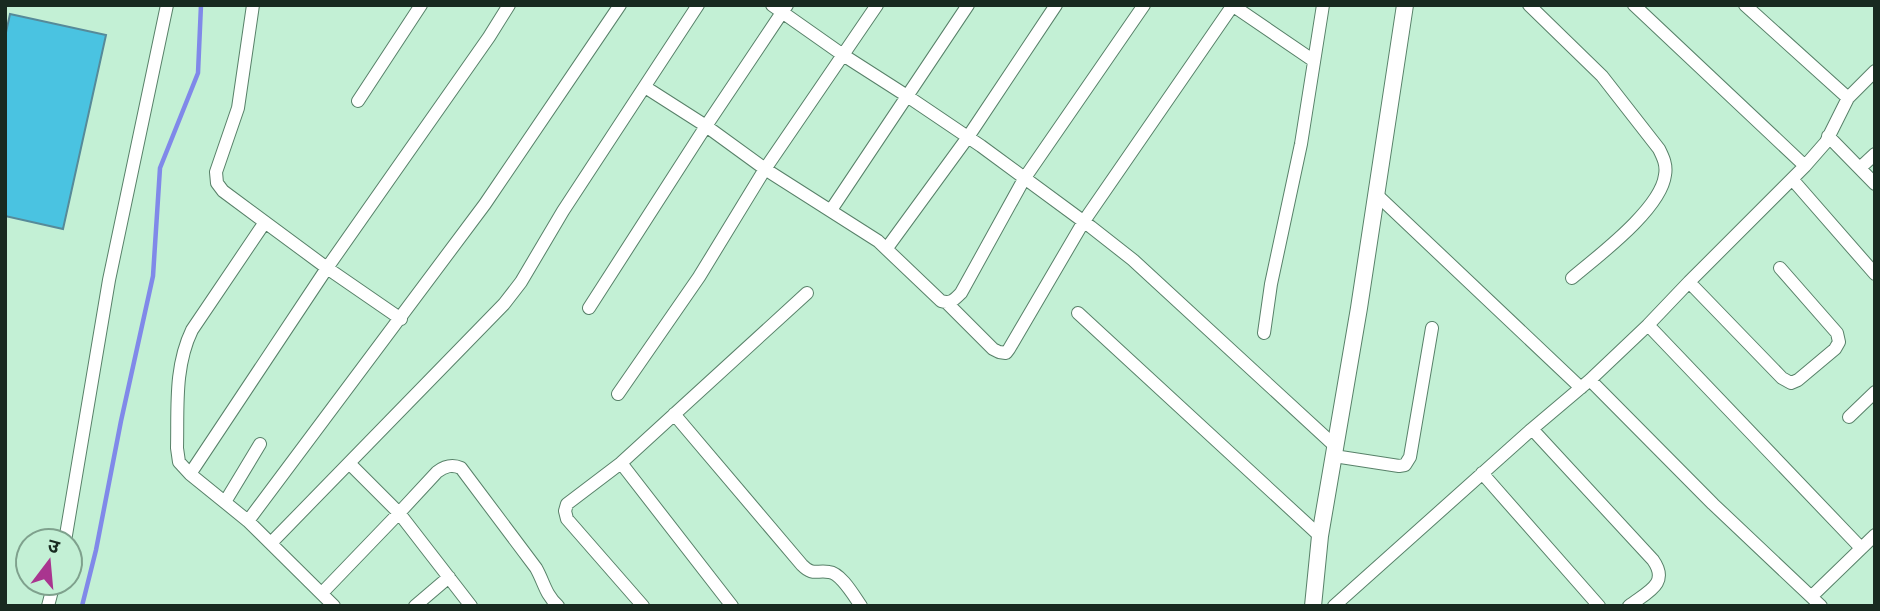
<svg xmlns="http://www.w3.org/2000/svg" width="1880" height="611" font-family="Manrope,'Noto Sans Devanagari',sans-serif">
	<rect width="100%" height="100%" fill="#c3f0d5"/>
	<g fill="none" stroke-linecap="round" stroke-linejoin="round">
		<path stroke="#8089e9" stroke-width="4.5" d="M82,606L96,550L121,421L153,276L160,168L198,73L201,5"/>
	</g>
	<path fill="#4ac3e1" stroke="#568a99" stroke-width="2" d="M10,14L106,35L63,229L5,216V37Z"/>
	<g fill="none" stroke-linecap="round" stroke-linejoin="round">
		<defs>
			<path id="minor" d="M253,5L238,108L216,172L217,183L223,191L327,268L401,319
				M772,5L843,55L907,96L981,146L1091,227L1133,260L1335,446
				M1232,5L1314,61
				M1529,5L1602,76L1659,149C1663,157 1667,165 1665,175C1661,209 1598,256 1572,278
				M1634,5L1805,166
				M1745,5L1848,98
				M645,87L706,126L765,169L878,241L941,301C951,304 954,300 961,293L1024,179L1144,5
				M358,101L421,5
				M1828,136L1875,184
				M1861,167L1875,154
				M1792,179L1875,274
				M1376,194L1581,388
				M831,210L968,5
				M265,222L192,330C174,367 178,409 177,448L179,462L190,474L248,521L334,606
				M887,248L968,137L1056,5
				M1689,282L1782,378L1791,383L1798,380L1835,349L1839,342L1837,333L1780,268
				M947,303L993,349L999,352L1006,353L1009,349L1084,221L1233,5
				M589,308L706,126L787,5
				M1078,313L1320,536
				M1648,325L1861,548
				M1264,333L1271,284L1301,144L1323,5
				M1590,380L1713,504L1821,606
				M618,394L699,277L765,169L877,5
				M674,414L802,565C813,576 816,570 829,572C841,573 854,596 861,606
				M1849,417L1875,392
				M1532,429L1653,560C1670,584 1647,592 1629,606
				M1334,456L1399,466L1405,465L1410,457L1432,328
				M349,463L399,513L471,606
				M621,463L732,606
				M1482,473L1599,606
				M190,474L327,268L489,37L509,5
				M225,502L260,444
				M248,521L485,204L620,5
				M65,541L109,280L167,5
				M271,543L504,304L521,282L563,211L698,5
				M322,593L399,513L437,472C445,466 452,464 461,468L536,568C544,582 545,594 558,606
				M1812,596L1875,535
				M48,606L54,583
				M415,606L449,577
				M643,606L567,519L565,511L567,504L621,463L807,293
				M1334,606L1532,429L1590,380L1648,325L1689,282L1805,166L1826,142L1848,98L1875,71"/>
			<path id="tertiary" d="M1313,606L1320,536L1359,308L1405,5"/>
		</defs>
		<use href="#minor" stroke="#588169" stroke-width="14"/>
		<use href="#tertiary" stroke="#588169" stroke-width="18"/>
		<use href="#minor" stroke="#fff" stroke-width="12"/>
		<use href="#tertiary" stroke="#fff" stroke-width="16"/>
	</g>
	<rect width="1880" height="611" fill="none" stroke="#182a20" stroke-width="14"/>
	<g transform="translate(49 562) rotate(16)"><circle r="33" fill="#c3f0d5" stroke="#7fa18d" stroke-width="2"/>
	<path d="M0-5L12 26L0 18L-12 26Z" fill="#a9358f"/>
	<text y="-10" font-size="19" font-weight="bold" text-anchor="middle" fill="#182a20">उ</text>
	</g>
</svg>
